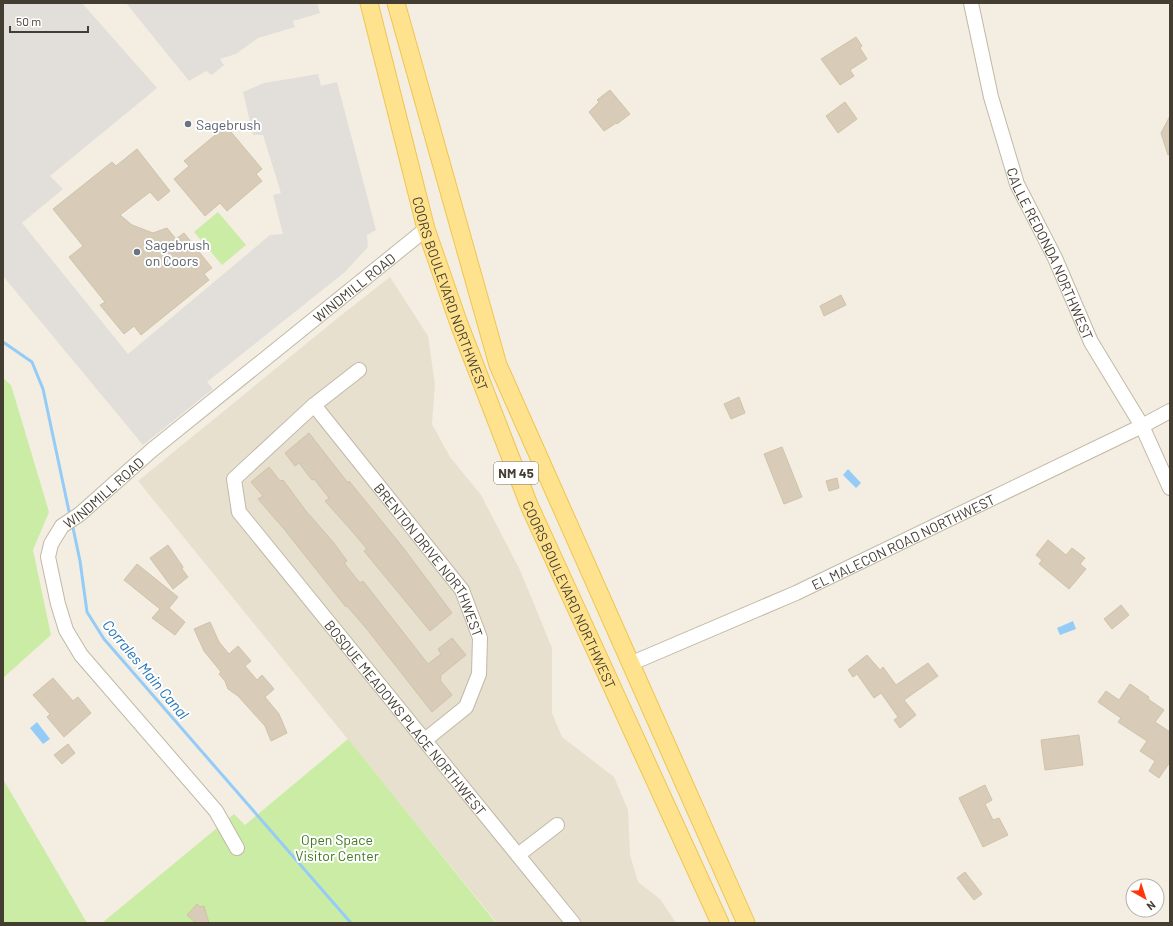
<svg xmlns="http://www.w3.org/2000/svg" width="1173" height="926" font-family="Barlow,sans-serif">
	<rect width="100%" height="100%" fill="#f3eee1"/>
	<path fill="#e7e0ce" d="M390,277L428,336L435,385L432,424L450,457L481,495L520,570L552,648V713L562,737L614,777L628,810L630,855L638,882L660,899L676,923H497L138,481L339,317Z"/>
	<path fill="#caeca4" d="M218,212L246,245L222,265L194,232Z
		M3,378L11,385L49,512L33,550L51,635L3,678Z
		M348,739L496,923H102L234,814L245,825Z
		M3,779L87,923H3Z"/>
	<path fill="#e2dfda" d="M3,3H82L157,88L50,176L63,189L22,223L128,354L270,235L283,234L273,195L281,193L263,135H253L243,92L264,83L318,74L321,86L337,82L376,230L367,235L368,247L345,272L207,382L213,389L143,445L3,276Z
		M126,3H317L320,13L293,21L295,27L258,38L236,54L220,59L224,65L212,75L206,71L189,81Z"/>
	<path fill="#95ccf7" d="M848,469L861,483L856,488L843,475Z
		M1073,621L1076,629L1060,635L1057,628Z
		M37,722L50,739L43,744L30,728Z"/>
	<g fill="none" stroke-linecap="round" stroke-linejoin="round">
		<path stroke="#95ccf7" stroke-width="3" d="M3,342L32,362L43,389L70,516
			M72,523L80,561L87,612L104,639L351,923"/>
	</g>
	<path fill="#d8ccb8" stroke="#d1c2a8" d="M856,37L862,46L860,48L867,59L850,70L854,76L840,85L821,59Z
		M610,90L630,114L617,124L616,123L604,131L589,112L599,102L597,100Z
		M845,102L857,119L838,133L826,116Z
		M1170,116V154L1168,155L1161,133Z
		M226,126L262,169L256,174L262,181L227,211L220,203L205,216L174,179L189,166L184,161Z
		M137,149L170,191L158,201L150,192L120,215L132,225L153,233L167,228L176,239L184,233L212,268L204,274L209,280L141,335L134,326L124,334L100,305L105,302L69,257L83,246L53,209L112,162L116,166Z
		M841,295L846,305L824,316L820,306Z
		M739,397L745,413L731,419L724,404Z
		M309,433L348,483L349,481L401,545L452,613L430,631L364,551L367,549L351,530L325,501L329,498L314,479L312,480L299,463L295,466L285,453Z
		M782,447L802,497L784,504L764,454Z
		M269,467L280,481L283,480L306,511L334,543L347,561L344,563L360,583L363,581L428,664L441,654L438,649L452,638L466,655L440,676L441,678L440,680L452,695L432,712L366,628L347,606L346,607L284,529L258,499L263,496L251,482Z
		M837,478L839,488L829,491L826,481Z
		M1048,540L1066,555L1072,548L1085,558L1080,564L1086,569L1069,589L1039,564L1042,560L1036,555Z
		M168,545L183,567L182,569L188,577L173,589L150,558Z
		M137,564L178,597L169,608L185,622L175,635L152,618L160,609L124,580Z
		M1121,605L1129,615L1112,629L1104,619Z
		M210,622L219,642L229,654L238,646L251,661L245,666L257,680L262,675L274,689L265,697L279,714L287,733L271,741L265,726L238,696L228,689L225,681L219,674L221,672L204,651L194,629Z
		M867,655L880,670L883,667L896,685L928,663L938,676L904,700L916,715L900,728L894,720L898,717L881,693L874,698L857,674L853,677L848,670Z
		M53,678L73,701L78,697L91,713L64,737L47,717L50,714L33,695Z
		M1130,684L1149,697L1148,699L1164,710L1155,722L1170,732V762L1159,778L1149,771L1155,761L1140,751L1147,741L1118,722L1121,718L1098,702L1106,691L1119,700Z
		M1079,735L1083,765L1045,770L1041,740Z
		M68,744L75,753L62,764L54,755Z
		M985,785L992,800L985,804L993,820L999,818L1008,835L983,847L959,798Z
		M965,872L982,894L974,900L957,878Z
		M197,904L200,907L204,906L209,923H196L187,915Z"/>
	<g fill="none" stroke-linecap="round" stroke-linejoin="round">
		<defs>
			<g id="minor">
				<path id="s1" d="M971,3L991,97L1017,184L1055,258L1091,342L1142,426L1170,488"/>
				<path id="s2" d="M359,370L314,405L234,479L239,512L573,923"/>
				<path id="s3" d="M314,405L462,590L480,638L479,674L466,707L425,740"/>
				<path id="s4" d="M632,663L796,593L1142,426L1170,411"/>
				<path id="s5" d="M237,848L216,811L81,655L66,630L58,604L48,557L51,544L62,526L80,514L152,450L426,229"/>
				<path d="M518,855L557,825"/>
			</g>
			<g id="major">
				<path id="s6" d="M369,3L426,229L459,324L529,505L720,923"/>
				<path d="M396,3L498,365L746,923"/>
			</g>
		</defs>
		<use href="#minor" stroke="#c1b9a5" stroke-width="16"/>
		<use href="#major" stroke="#f0c551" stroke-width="19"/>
		<use href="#minor" stroke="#fff" stroke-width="14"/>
		<use href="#major" stroke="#ffe28d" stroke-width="17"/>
	</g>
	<g fill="#6b7280" stroke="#fff" stroke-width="1.5">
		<circle cx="188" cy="124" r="4"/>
		<circle cx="137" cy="252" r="4"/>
	</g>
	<g text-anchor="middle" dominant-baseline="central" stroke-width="4" stroke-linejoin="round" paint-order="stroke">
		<rect fill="#fff" stroke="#7c776f" stroke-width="1" x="494" y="462" width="44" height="22" rx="3"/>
		<g font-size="13" font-weight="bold" fill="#443d31">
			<text x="516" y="473">NM 45</text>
		</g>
		<g font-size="14" fill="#5b616d" stroke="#fff" text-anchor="start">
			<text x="196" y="124">Sagebrush</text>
			<text x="145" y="244">Sagebrush<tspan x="145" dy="16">on Coors</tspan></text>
		</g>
		<g font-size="14" fill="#443d31" stroke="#fff">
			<text stroke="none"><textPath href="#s1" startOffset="264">CALLE REDONDA NORTHWEST</textPath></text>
			<text stroke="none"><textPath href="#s5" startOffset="765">WINDMILL ROAD</textPath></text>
			<text stroke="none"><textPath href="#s6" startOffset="302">COORS BOULEVARD NORTHWEST</textPath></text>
			<text stroke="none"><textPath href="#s5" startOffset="441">WINDMILL ROAD</textPath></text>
			<text stroke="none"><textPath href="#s4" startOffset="297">EL MALECON ROAD NORTHWEST</textPath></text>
			<text stroke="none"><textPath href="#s3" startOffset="194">BRENTON DRIVE NORTHWEST</textPath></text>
			<text stroke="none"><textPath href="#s6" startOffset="626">COORS BOULEVARD NORTHWEST</textPath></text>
			<text stroke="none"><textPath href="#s2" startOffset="464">BOSQUE MEADOWS PLACE NORTHWEST</textPath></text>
		</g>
		<g font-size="14" fill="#3f7b1f" stroke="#fff">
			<text x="337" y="839">Open Space<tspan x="337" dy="16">Visitor Center</tspan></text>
		</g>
		<g font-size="15" font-style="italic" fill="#2175ba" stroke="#fff">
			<text transform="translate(146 669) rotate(50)">Corrales Main Canal</text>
		</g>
	</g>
	<rect width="1173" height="926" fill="none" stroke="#443d31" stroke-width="8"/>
	<g transform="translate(1145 898) rotate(141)"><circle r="19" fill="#ffffff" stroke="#b4b1ad"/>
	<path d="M0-3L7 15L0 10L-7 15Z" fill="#ff370b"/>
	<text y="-6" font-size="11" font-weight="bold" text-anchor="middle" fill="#443d31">N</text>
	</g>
	<path d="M10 26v6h78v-6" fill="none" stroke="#443d31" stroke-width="2"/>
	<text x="16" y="26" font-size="12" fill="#443d31" stroke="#ffffff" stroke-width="3" paint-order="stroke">50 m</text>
</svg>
